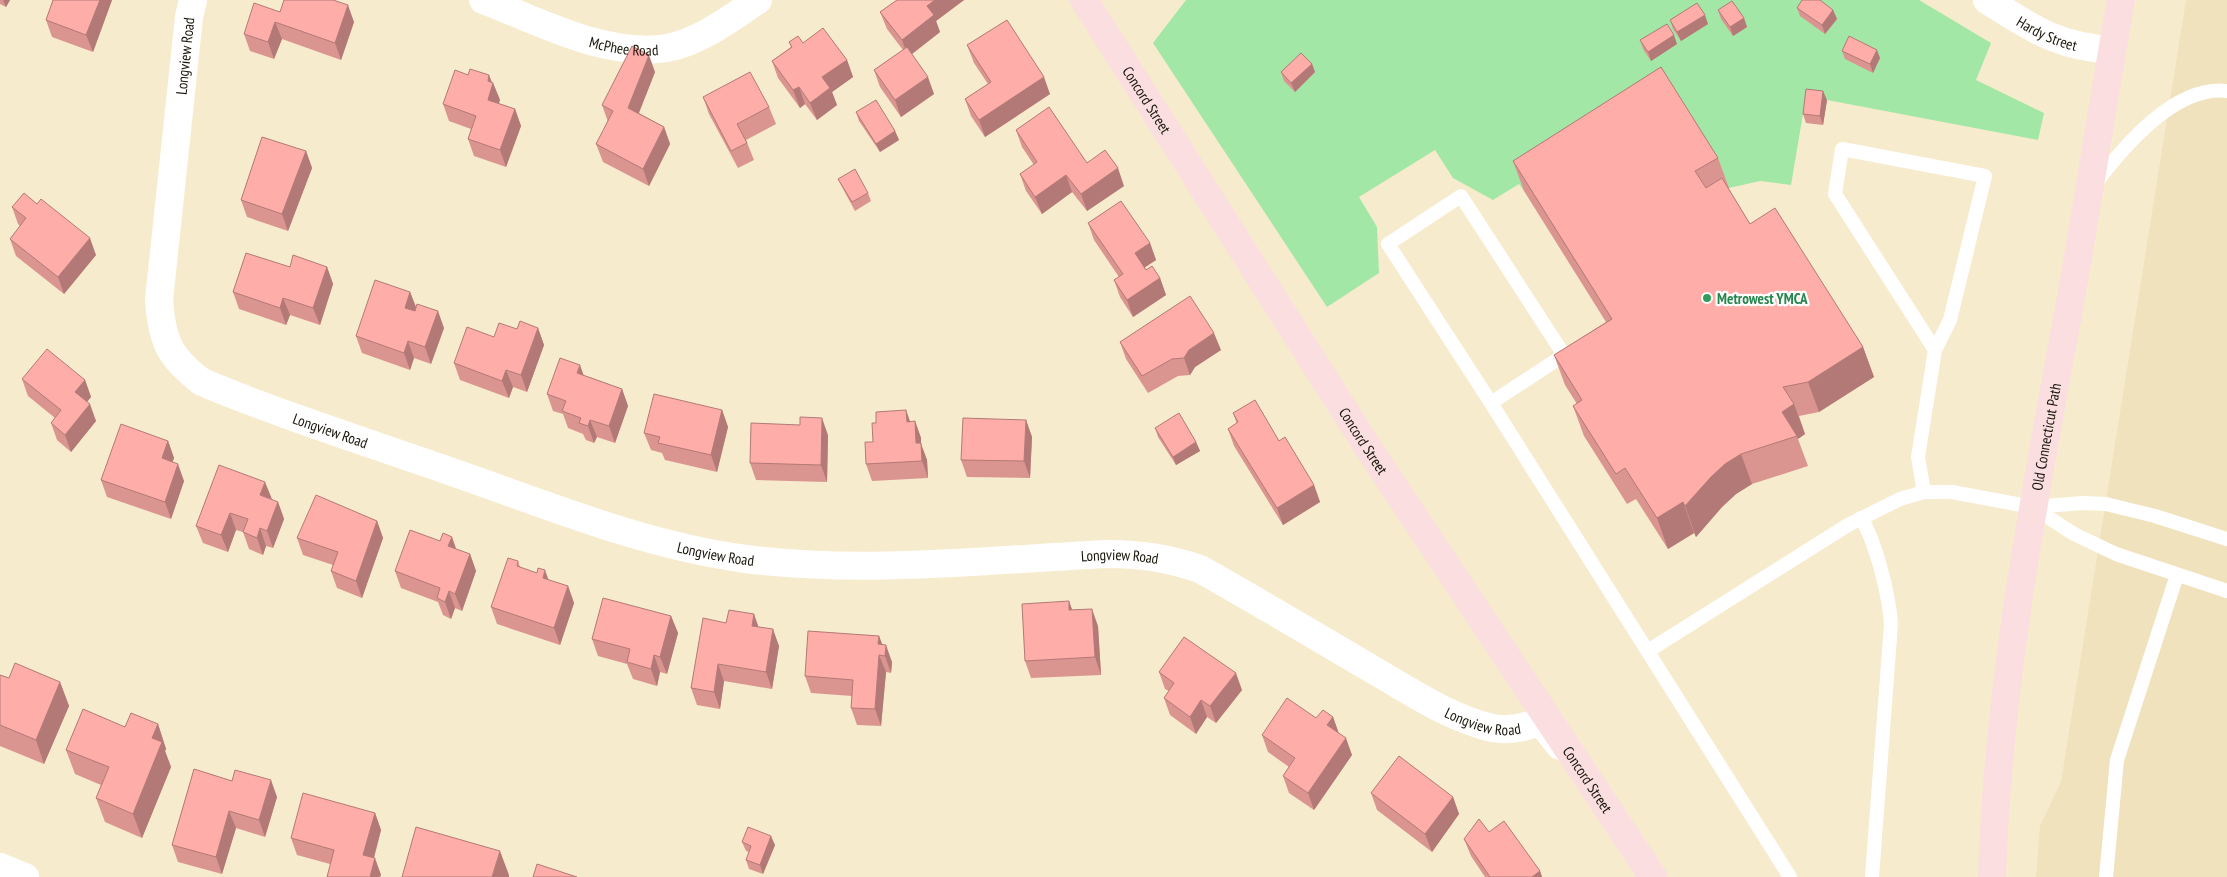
<svg xmlns="http://www.w3.org/2000/svg" width="2227" height="877" font-family="'PT Sans Narrow',sans-serif">
	<rect width="100%" height="100%" fill="#f7ebcd"/>
	<path fill="#f0e2bc" d="M2186,0H2227V877H2036L2040,826L2061,782Z"/>
	<path fill="#a2e7a6" d="M1186,0H1919L1991,43L1976,80L2044,113L2038,140L1806,96L1791,185L1760,181L1729,188L1672,98L1524,191L1519,184L1493,200L1453,178L1435,150L1359,197L1377,227L1379,273L1327,307L1153,43Z"/>
	<g fill="none" stroke-linecap="round" stroke-linejoin="round">
		<path stroke="#fff" stroke-width="14" d="M2096,183C2124,146 2175,85 2227,91
			M1491,403L1564,355L1461,196L1388,244L1491,403L1790,877
			M1924,492L1918,457L1935,350L1950,320L1985,176L1842,149L1835,194L1935,350
			M2032,507L2074,534L2116,554L2227,591
			M1861,518C1876,542 1889,595 1891,624L1872,877
			M1648,651L1848,525L1900,499L1924,492H1952L2032,507L2083,503L2106,504L2155,516L2227,539
			M2106,877L2117,760L2177,575"/>
		<g stroke="#fff" stroke-width="28">
			<path id="s1" d="M193,0L189,17L159,300C162,341 169,357 202,382C286,417 373,444 458,474C552,507 647,546 746,559C865,574 987,560 1107,554C1141,554 1167,558 1200,569C1257,601 1314,635 1370,668C1408,690 1449,718 1492,728C1509,731 1525,728 1540,721L1560,746"/>
			<path id="s2" d="M483,0C539,21 606,58 667,48C700,42 731,18 758,0"/>
			<path id="s3" d="M1987,0C2032,28 2057,47 2112,50"/>
			<path d="M0,867L25,877"/>
		</g>
		<g stroke="#fadee0" stroke-width="28">
			<path id="s4" d="M1084,0L1365,443L1653,877"/>
			<path id="s5" d="M1992,877C1998,683 2035,493 2070,303C2088,202 2103,101 2121,0"/>
		</g>
	</g>
	<path fill="#db9591" d="M0,0H10L6,7L0,4Z
		M53,0H112L93,52L52,37L46,20Z
		M897,0H964L936,21L940,32L912,54L934,94L901,117L880,87L874,70L903,50L887,29L880,12Z
		M1797,8L1833,10L1837,19L1825,34L1800,16Z
		M1718,10L1744,18L1747,27L1733,36L1721,19Z
		M280,12L354,22L341,60L282,39L274,59L250,51L244,34Z
		M1670,20L1708,24L1681,41L1673,29Z
		M1640,40L1677,44L1651,61L1643,49Z
		M789,42L803,43L847,60L853,77L832,92L837,105L817,120L805,104L800,108L778,78L772,61L791,47Z
		M967,45L1050,94L985,137L971,116L965,99L988,84L974,63Z
		M1842,51L1880,58L1873,73L1845,59Z
		M1312,64L1315,72L1295,92L1284,81L1281,72Z
		M655,72L639,113L664,127L670,144L649,186L603,162L596,144L608,122L602,105Z
		M468,75L493,83L500,100L498,103L515,109L521,126L506,167L474,156L468,139L471,129L449,121L443,104Z
		M703,97L769,107L776,124L746,140L754,160L738,168L709,114Z
		M1827,100L1823,125L1806,123L1803,114Z
		M856,112L895,131L899,140L880,152L859,121Z
		M1016,130L1087,163L1124,186L1087,211L1072,192L1042,214L1026,191L1020,174L1034,165L1022,147Z
		M306,151L312,168L288,231L247,217L241,200Z
		M1718,158L1729,188H1728L1750,224L1863,347L1874,377L1819,412L1799,416L1805,434L1798,439L1808,466L1752,484L1736,494L1722,507L1696,537L1694,533L1668,549L1636,499L1627,504L1584,436L1573,406L1577,404L1565,385L1554,355L1606,322L1524,191L1513,161Z
		M838,179L868,193L871,201L855,211L842,187Z
		M37,204L96,255L64,294L16,256L10,239L20,226L18,224L12,207Z
		M1088,223L1150,243L1156,260L1145,267L1146,270L1160,278L1166,295L1133,317L1120,297L1114,280L1119,277L1094,240Z
		M290,267H327L333,284L320,325L290,315L286,325L239,309L233,292Z
		M410,292L416,307L444,328L431,364L414,358L410,370L362,353L356,336Z
		M538,328L544,345L527,392L513,387L509,398L460,380L454,363L494,337L517,329Z
		M1120,342L1221,350L1195,367L1190,375L1178,376L1148,393L1126,359Z
		M583,375L622,389L628,406L615,443L597,437L594,443L586,440L583,434L568,428L563,414L553,411L547,394Z
		M22,379L85,380L91,397L87,402L96,421L71,452L57,440L51,423L55,418L28,396Z
		M722,410L728,427L717,472L665,460L662,453L651,450L644,433Z
		M906,410L910,422L915,421L921,438V444L927,460L928,478L872,481L866,464L873,442L876,423Z
		M1233,413L1279,441L1314,485L1320,502L1283,525L1234,446L1228,429L1237,424Z
		M1026,420L1032,437L1030,478L967,477L961,460Z
		M1155,428L1196,442L1200,451L1176,465L1158,437Z
		M828,435L827,482L756,480L750,463Z
		M168,441L174,458L172,462L184,481L171,519L107,497L101,480Z
		M219,465L271,499L278,502L284,519L273,548L266,546L263,555L249,549L243,532L236,530L228,552L203,543L196,526Z
		M377,521L383,538L362,598L337,588L331,571L333,565L303,555L297,538Z
		M456,549L470,554L476,571L462,611L455,608L451,619L443,615L438,602L401,588L395,571Z
		M518,561L520,567L548,580L568,586L574,603L560,645L497,624L491,607Z
		M1069,601L1072,610L1098,626L1101,675L1031,678L1025,661Z
		M671,616L678,633L667,674L660,672L657,686L633,679L627,664L598,656L592,639Z
		M726,623L759,627L779,646L772,689L724,681L720,709L697,705L691,688Z
		M879,636L882,644L892,662L891,673L886,672L881,726L857,725L851,708L852,696L811,693L805,676Z
		M1159,672L1242,690L1216,723L1207,717L1196,734L1170,715L1164,698L1169,691L1165,689Z
		M0,675L9,678L60,682L69,706L44,764L0,746Z
		M1333,717L1339,734L1352,755L1314,810L1289,793L1283,776L1289,767L1268,752L1262,735L1316,718Z
		M158,724L166,749L165,751L171,767L142,838L105,822L96,798L101,785L75,774L66,750L125,727Z
		M194,769L277,797L265,837L236,828L222,874L178,862L172,845Z
		M1371,793L1453,797L1459,814L1432,852L1377,810Z
		M375,813L381,830L374,858L381,875L330,864L297,855L291,838Z
		M1489,832L1540,871L1542,877H1485L1471,856L1464,839Z
		M742,842L775,845L763,874L749,869L746,860L749,852L746,851Z"/>
	<path fill="#b27976" d="M3,0H10L6,7Z
		M100,0H112L93,52L86,35Z
		M935,0H964L936,21L940,32L908,57L902,40L927,6Z
		M348,5L354,22L341,60L335,43Z
		M1833,10L1837,19L1825,34L1822,25Z
		M1705,15L1708,24L1681,41L1677,32Z
		M1744,18L1747,27L1733,36L1730,27Z
		M275,22L282,39L274,59L268,42Z
		M1674,35L1677,44L1651,61L1648,52Z
		M1877,50L1880,58L1873,73L1870,64Z
		M649,55L655,72L634,125L628,108Z
		M847,60L853,77L832,92L837,105L817,120L810,103L822,77Z
		M1312,64L1315,72L1295,92L1291,83Z
		M489,75L493,85V83L500,100L494,117L488,100V81Z
		M928,77L934,94L901,117L895,100Z
		M1044,77L1050,94L985,137L979,120Z
		M799,87L805,104L800,108L793,90Z
		M1823,91L1827,100L1823,125L1820,116Z
		M515,109L521,126L506,167L500,150Z
		M664,127L670,144L649,186L643,169Z
		M895,131L899,140L880,152L876,144Z
		M306,151L312,168L288,231L282,214Z
		M1118,168L1124,186L1087,211L1081,194Z
		M1066,175L1072,192L1042,214L1035,197Z
		M90,238L96,255L64,294L58,277Z
		M1150,243L1156,260L1141,270L1135,253Z
		M327,267L333,284L320,325L313,308Z
		M1160,278L1166,295L1133,317L1127,300Z
		M410,292L417,310L412,325L405,308Z
		M283,298L290,315L286,325L280,308Z
		M438,311L444,328L431,364L425,347Z
		M538,328L544,345L527,392L521,375Z
		M1214,333L1221,350L1195,367L1190,375L1184,358L1189,350Z
		M408,341L414,358L410,370L404,353Z
		M1863,347L1874,377L1819,412L1808,382Z
		M580,365L586,382L577,373Z
		M506,370L513,387L509,398L502,381Z
		M85,380L91,397L81,409L75,392Z
		M622,389L628,406L615,443L609,426Z
		M90,404L96,421L71,452L65,435Z
		M1794,404L1805,434L1798,439L1797,436L1782,412Z
		M722,410L728,427L717,472L711,455Z
		M906,410L912,427L907,422Z
		M822,418L828,435L827,482L821,465Z
		M590,420L597,437L594,443L588,426Z
		M1026,420L1032,437L1030,478L1024,461Z
		M915,421L921,438V444L927,460L928,478L916,443Z
		M168,441L174,458L168,475L162,458Z
		M1196,442L1200,451L1176,465L1173,457Z
		M1741,454L1752,484L1736,494L1722,507L1696,537L1685,506L1711,477L1725,464Z
		M178,464L184,481L171,519L165,502Z
		M265,482L272,499L260,495Z
		M1314,485L1320,502L1283,525L1277,508Z
		M278,502L284,519L273,548L267,531Z
		M1683,502L1694,533L1668,549L1657,518Z
		M230,513L236,530L228,552L221,535Z
		M377,521L383,538L362,598L356,581Z
		M260,528L266,546L263,555L257,538Z
		M452,537L458,554L448,546Z
		M470,554L476,571L462,611L455,594Z
		M545,570L551,587L543,578Z
		M568,586L574,603L560,645L554,628Z
		M449,591L455,608L451,619L445,602Z
		M1069,601L1075,618L1069,610Z
		M1092,609L1098,626L1101,675L1095,657Z
		M754,614L760,631L752,626Z
		M671,616L678,633L667,674L660,657Z
		M773,629L779,646L772,689L766,672Z
		M879,636L885,652L886,645L892,662L891,673L885,656L878,644Z
		M654,655L660,672L657,686L651,669Z
		M879,655L886,672L881,726L875,709Z
		M718,664L724,681L720,709L714,692Z
		M1236,673L1242,690L1216,723L1210,706Z
		M60,682L69,706L44,764L36,740Z
		M1201,700L1207,717L1196,734L1190,717Z
		M1333,717L1339,734L1327,725Z
		M158,724L166,749L165,751L171,767L142,838L133,814L152,738Z
		M1346,738L1352,755L1314,810L1308,793Z
		M271,780L277,797L265,837L259,820Z
		M1453,797L1459,814L1432,852L1425,834Z
		M229,811L236,828L222,874L216,857Z
		M375,813L381,830L370,872L363,855Z
		M771,836L775,845L763,874L760,865Z
		M500,851L509,875V877H492Z
		M375,858L381,875L380,877H370Z
		M1540,871L1542,877H1532Z"/>
	<path fill="#ffada9" stroke="#b27976" d="M53,0H100L86,35L46,20Z
		M284,0H333L348,5L335,43L275,22L268,42L244,34L254,3L280,12Z
		M897,0H935L927,6L934,15L902,40L880,12Z
		M1802,0H1820L1833,10L1822,25L1797,8Z
		M1732,1L1744,18L1730,27L1718,10Z
		M1697,3L1705,15L1677,32L1670,20Z
		M1007,20L1044,77L979,120L965,99L991,82L967,45Z
		M1667,24L1674,35L1648,52L1640,40Z
		M823,28L847,60L822,77L830,88L810,103L799,87L793,90L772,61L792,47L789,42L798,36L803,43Z
		M1849,36L1877,50L1870,64L1842,51Z
		M632,46L649,55L628,108L664,127L643,169L596,144L613,111L602,105Z
		M907,47L928,77L895,100L874,70Z
		M1301,53L1312,64L1291,83L1281,72Z
		M1661,67L1718,158L1695,171L1706,188L1722,178L1750,224L1775,208L1863,347L1808,382L1783,387L1794,404L1782,412L1797,436L1741,454L1725,464L1711,477L1685,506L1683,502L1657,518L1625,468L1616,474L1573,406L1582,400L1554,355L1612,319L1513,161Z
		M470,69L489,75L488,81L493,83L488,100L515,109L500,150L468,139L476,116L443,104L455,70L468,75Z
		M750,72L769,107L737,124L747,143L731,151L703,97Z
		M1806,89L1823,91L1820,116L1803,114Z
		M876,100L895,131L876,144L856,112Z
		M1049,107L1087,163L1105,150L1118,168L1081,194L1066,175L1035,197L1020,174L1037,162L1016,130Z
		M262,137L306,151L282,214L241,200Z
		M855,169L868,193L852,202L838,179Z
		M24,193L37,204L41,199L90,238L58,277L10,239L26,218L12,207Z
		M1121,201L1150,243L1135,253L1146,270L1152,266L1160,278L1127,300L1114,280L1123,274L1088,223Z
		M246,253L290,267L293,255L327,267L313,308L283,298L280,308L233,292Z
		M375,280L410,292L405,308L415,311L417,304L438,311L425,347L408,341L404,353L356,336Z
		M1190,296L1214,333L1189,350L1184,358L1172,359L1142,376L1120,342Z
		M520,321L538,328L521,375L506,370L502,381L454,363L467,327L494,337L499,323L517,329Z
		M47,349L85,380L75,392L90,404L65,435L51,423L61,410L22,379Z
		M560,358L580,365L577,373L622,389L609,426L590,420L588,426L579,423L581,418L562,411L566,401L547,394Z
		M654,394L722,410L711,455L658,443L660,437L644,433Z
		M1255,400L1279,441L1285,437L1314,485L1277,508L1228,429L1238,422L1233,413Z
		M906,410L907,422L915,421L916,443H921L922,461L866,464L865,442H873L872,423H876V412Z
		M1179,413L1196,442L1173,457L1155,428Z
		M800,417L822,418L821,465L750,463L751,423L800,425Z
		M963,418L1026,420L1024,461L961,460Z
		M121,424L168,441L162,458L178,464L165,502L101,480Z
		M219,465L265,482L260,495L278,502L267,531L260,528L257,538L243,532L248,519L230,513L221,535L196,526Z
		M316,495L377,521L356,581L331,571L338,552L297,538Z
		M410,530L440,541L443,533L452,537L448,546L470,554L455,594L449,591L445,602L437,598L440,588L395,571Z
		M508,558L518,561L517,566L537,573L538,568L545,570L543,578L568,586L554,628L491,607Z
		M603,598L671,616L660,657L654,655L651,669L627,662L630,649L592,639Z
		M1069,601V610L1092,609L1095,657L1025,661L1022,604Z
		M729,610L754,614L752,626L773,629L766,672L718,664L714,692L691,688L703,618L726,623Z
		M808,631L879,636L878,644L886,645L885,656L879,655L875,709L851,708L853,680L805,676Z
		M1184,637L1236,673L1210,706L1201,700L1190,717L1164,698L1174,683L1159,672Z
		M15,663L60,682L36,740L0,725V675L9,678Z
		M1287,698L1316,718L1323,710L1333,717L1327,725L1346,738L1308,793L1283,776L1295,758L1262,735Z
		M83,709L125,727L131,713L158,724L152,738L162,742L133,814L96,798L109,767L66,750Z
		M1399,756L1453,797L1425,834L1371,793Z
		M194,769L232,781L235,770L271,780L259,820L229,811L216,857L172,845Z
		M303,793L375,813L363,855L375,858L370,877H327L334,850L291,838Z
		M1479,819L1489,832L1504,821L1540,871L1532,877H1490L1464,839Z
		M416,827L500,851L492,877H402Z
		M748,827L771,836L760,865L746,860L751,846L742,842Z
		M537,864L577,877H533Z"/>
	<circle fill="#2e9e5b" stroke="#fff" stroke-width="2" cx="1707" cy="298" r="5"/>
	<g text-anchor="middle" dominant-baseline="central" stroke-width="4.5" stroke-linejoin="round" paint-order="stroke">
		<g font-size="15" fill="#181409" stroke="#fff">
			<text stroke="none"><textPath href="#s3" startOffset="69">Hardy Street</textPath></text>
			<text stroke="none"><textPath href="#s2" startOffset="149">McPhee Road</textPath></text>
			<text transform="translate(185 56) rotate(-84)">Longview Road</text>
			<text stroke="none"><textPath href="#s4" startOffset="118">Concord Street</textPath></text>
			<text stroke="none"><textPath href="#s1" startOffset="536">Longview Road</textPath></text>
			<text stroke="none"><textPath href="#s5" startOffset="444">Old Connecticut Path</textPath></text>
			<text stroke="none"><textPath href="#s4" startOffset="522">Concord Street</textPath></text>
			<text stroke="none"><textPath href="#s1" startOffset="941">Longview Road</textPath></text>
			<text stroke="none"><textPath href="#s1" startOffset="1346">Longview Road</textPath></text>
			<text stroke="none"><textPath href="#s1" startOffset="1751">Longview Road</textPath></text>
			<text stroke="none"><textPath href="#s4" startOffset="928">Concord Street</textPath></text>
		</g>
		<g font-size="15" font-weight="bold" fill="#27864d" stroke="#fff" text-anchor="start">
			<text x="1717" y="298">Metrowest YMCA</text>
		</g>
	</g>
</svg>
